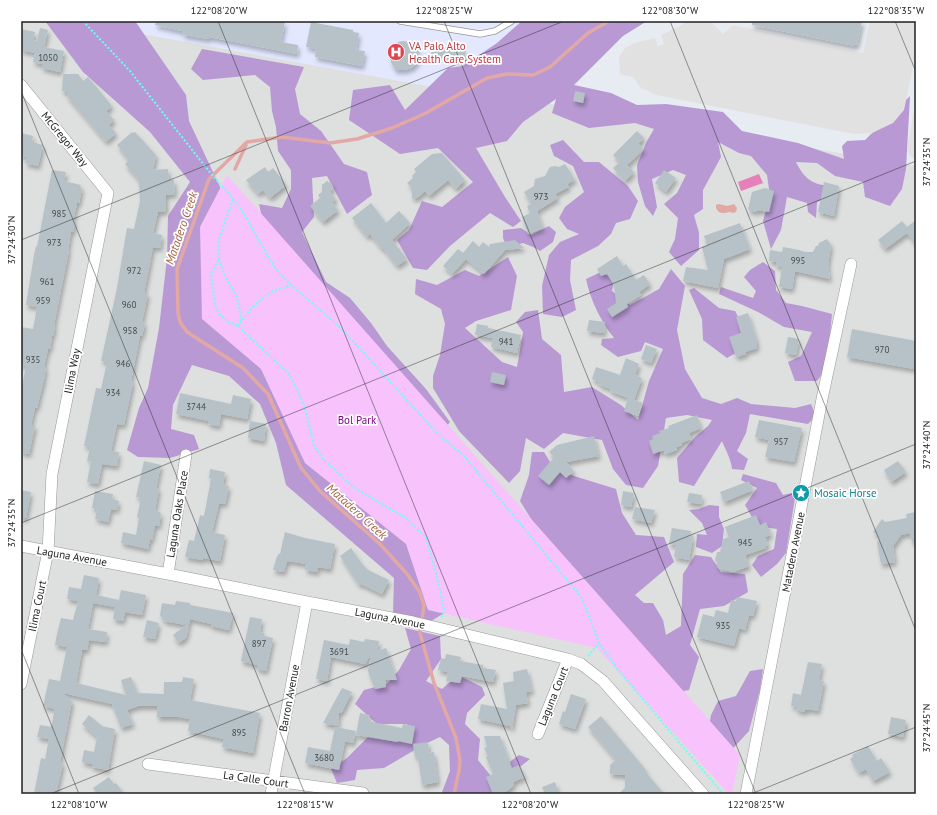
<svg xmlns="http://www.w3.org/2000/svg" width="937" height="815" font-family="'PT Sans',sans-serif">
	<defs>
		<filter id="shadow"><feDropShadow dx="2" dy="4" stdDeviation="2" flood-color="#0004"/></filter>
	</defs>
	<rect width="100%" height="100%" fill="#e7ecf2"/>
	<path fill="#dedfdf" d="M21,21H78L148,35L916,166V794H21Z"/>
	<path fill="#e3e8ff" d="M130,21H586L454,91L148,35Z"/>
	<path fill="#b899d4" d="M45,21H135L186,95L189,121L228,204L394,503L449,610L428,623L393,613L394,578L286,485L276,443L260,404L229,376L192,365L173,405L171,429L194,435L199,449L170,458L138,457L127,450L139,408L148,388L159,328L167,258L168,216L190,182L150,132L83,72Z
		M522,21H647L623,36L574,85L611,93L637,105L666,104L723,112L742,131L798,143L844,159L842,146L847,141L865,140L910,96L906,169L902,189L890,206L865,197L863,182L835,176L817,163L796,162C804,178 811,184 829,186L827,198L817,202L816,218L808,212L807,203L787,197L781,230L771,249L763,221L770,196L767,175L751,156L739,153L718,142L721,157L703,190V209L694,215L699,233V250L681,266L669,252L675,239L678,218L664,204L677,193L686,175L673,170L652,179L657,207L653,216L645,206L638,182L637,165L647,141L654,129L635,123L589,128L552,113L556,99L523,122L507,141L476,148L505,197L521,221L513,227L490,213L450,246L427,270L413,268L397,240L409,230L422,201L442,207L473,182L438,148L400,154L349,120L353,90L390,85L405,110L448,68L463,66L497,43Z
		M202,49L304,67L295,89L300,114L321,131L344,164L367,172L372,195L347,214L327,176L312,178L314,217L302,232L326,282L350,298L371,323L387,346L426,389L450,422L445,428L263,222L259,204L282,208L291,189V170L278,151L276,127L272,111L270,87L255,75L203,80L191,69Z
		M563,140L584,162H599L628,186L638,201L630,219L616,223L611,234L598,246L571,260L570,280L576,310L562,317L543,314L542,286L549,255L560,242L579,234L567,229L559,218L565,207L584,192L573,166L554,156L550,145Z
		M549,226L556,232L553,242L540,251L533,247L523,243L515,245H506L503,238V230L521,228L531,235Z
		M508,257L517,276L511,310L476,321L465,328L502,362L517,367L523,332L516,322L525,312L538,310L542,339L561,355L564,392L592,387L621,405L638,420L649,381L663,349L645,342L641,351L618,357L601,345L602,339L614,338C601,322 590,299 586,279L601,272L614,277L612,291L630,305L659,289L671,269L685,286L677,330L685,369L702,398L721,404L737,398L751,404L795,408L811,404L816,416L808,424L750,414L746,433L737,451L748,459L744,470L732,469C731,459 726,451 722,441L694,486L679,482L677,458L695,437L708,426L712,420L687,415L666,418L658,466L643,488L626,485L613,469L602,440L563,433L544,449L526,438L520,471L509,483L459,431L433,388V376L440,355L445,324L441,309L415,294L416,279L437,285L465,270L479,276Z
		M763,262L775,271L776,290L786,303L802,306L832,314L830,335L824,371L817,381H795L788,362L801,356L812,332L784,327L758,312L719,294L721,287L753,298L756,291L744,277L750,270Z
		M694,288L719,308L735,311L744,328L748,346L727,358L703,340L702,319L689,290Z
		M532,452H544L555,470L616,489L622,513L636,535L664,537L674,562L635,595L644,603H653L663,620L666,635L681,626L683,574L695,555L711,557L721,572L745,574L748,592L724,606L700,609L690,645L699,657L689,690L673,693L546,543L520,501L529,475Z
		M743,474L776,483L783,495L796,492L786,553L777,564L761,577L752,565L758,556L774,549L777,529L757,526L745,505L757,488L741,480Z
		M709,505L719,506V517L724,529L722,546L712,553L696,547L697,534L707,535L702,523L689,510L699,509Z
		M405,628L440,636L441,659L426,681L442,689L458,675L482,687L485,695L467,713L465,724L480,739L478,760L491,776L519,755L530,759L492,789L496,794H445L442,792L450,771L449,745L440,737L425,744L384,768L357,770L355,780L337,783L331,769L347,758L370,735H407V724H377L355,704L364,690L387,684L399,670L411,649Z
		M763,669L760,690L749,731L728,754L708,732L711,715L718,701L736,696L750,671Z"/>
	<path fill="#f8c2fd" d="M227,175L740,755L732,794H729L597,648L428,610L406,544L305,463L261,369L202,319L200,227Z"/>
	<path fill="#e680b9" d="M759,174L763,183L741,191L738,182Z"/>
	<path fill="#e1e1e1" d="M687,21H710L723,34L733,25L863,53L870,21H916V53L904,110L893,123L872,133L854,134L656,95L640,87L633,77L620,74L619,57L625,48L635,43L655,38L658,46L664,44L661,35L682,25Z
		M916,101V160L910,156L907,149Z"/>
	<path fill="#e2a8a5" d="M719,204L727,206L734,204L737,208L736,212L733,213L730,212C724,213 719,215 716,208V205Z"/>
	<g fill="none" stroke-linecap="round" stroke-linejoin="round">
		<path stroke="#e2a8a5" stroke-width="3.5" d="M235,169L246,145
			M454,794L459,771L460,760L456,738L434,683L420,633L424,605L419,591L407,574L380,544L320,491L301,468L268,394L243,368L187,332L180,322L178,313L177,269L209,179L247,142L282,137L330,143L357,139L392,128L426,113L487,78L507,74L533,75L550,67L588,33L609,21"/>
	</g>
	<path fill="#b6c2c7" filter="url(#shadow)" d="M156,21L285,22L281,42L298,45L297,54L209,37L208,39L184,35L182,31L155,25Z
		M752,21H862L857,45L855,44V46L752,25Z
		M311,22L353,30V32L359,33L356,50L365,51L362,66L315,57L316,49L306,47Z
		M40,28L48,30L44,47L64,51L60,72L42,68V64L33,62L35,53L21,50V29L35,32L33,40L37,41Z
		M403,41L409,42L414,45L419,52L418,60L415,65L411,68L405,70H395L391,62L390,57V51L393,46L398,42Z
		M433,45L466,51L464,61L431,54Z
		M63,74H78L83,81L88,77L112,106L106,111L114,120L109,125L116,133L106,142L67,96V92L62,91Z
		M575,91L585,93L583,103L573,101Z
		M637,131L644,138L638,144L644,149L627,165L634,172L625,181L613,168L620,162L613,155Z
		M132,132L133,133L135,132L156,155L153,170L168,169L169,180H174L175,194L166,195V211L158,212L153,233L162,235L160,248L153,247L144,293H148L142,322L145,323L142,336H140L131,381L133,382L124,425L117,424L111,451L119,452L117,466L102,464L98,484L87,482L91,461H87L90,447L84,446L96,388L101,389L107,362L101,361L117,288L127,228L134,229L140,201L139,180L125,164L129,160L117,145Z
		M21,133L33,136L32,142L43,145L38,166L25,163L27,157L21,156Z
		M442,153L465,180L456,189L448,180L429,196L425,191L417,198H412V188L407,183L413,178L412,176L416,172L414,169L432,154Z
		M565,164L575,180L567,184L569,187L555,194L558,198L537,211L543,228L528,234L522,217L530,213L527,206L531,204L524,192L534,186L535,179L545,176L550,167L555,166L559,167Z
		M265,167L268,172L273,168L286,185L270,198L263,190L258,194L246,180Z
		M52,170L66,172L64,181L81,185L80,187L82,188L79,203H77L73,221L75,222L73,232H71L68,250H69L54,325H55L53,336H52L50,349H48L44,367H46L44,379L37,408L35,407L31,425H35L29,454L21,452V391L26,366L21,365V327L33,329L37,307L26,305L34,255L36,246L37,247Z
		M664,170L676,178L666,192L655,183Z
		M327,181L332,184L333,188L330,192L336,199L332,202L338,210L323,222L310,206L320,198L318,195L322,192V185Z
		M824,182L839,186L834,216L818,212Z
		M765,188L774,191L769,212L757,210V212L748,210L752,192Z
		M371,203L386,223L399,211L410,223L392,240L407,259L397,266L383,248L382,249L370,234L367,237L352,218Z
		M916,220V244L907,233L885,249L878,240L902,221L907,227Z
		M740,223L750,249L724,259L718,288L683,281L686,267L708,270L702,247L707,245L704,236Z
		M827,239L831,245L828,265L830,279L795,271L792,289L779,287L782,267L776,266V262L769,261L770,250L782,252L783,247L799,250L805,252H813L816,246H818L819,243Z
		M515,240L524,248L505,250L484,274L466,259L452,274L443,266L458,249L463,253L473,241L479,247L483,242L489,247L490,244Z
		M617,256L623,266L626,264L636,280L644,275L650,284L639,292L641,295L627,304L628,307L612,317L607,309L616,303L614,285L607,274L601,276L597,269Z
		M748,313L757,341V348L745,352L746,354L736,357L729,337L741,333L736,317Z
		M589,320L605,322L604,333L587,331Z
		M477,324L488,326V328L521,335L517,353L491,347L493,338L475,335Z
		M852,329L916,341L914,369L847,357Z
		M788,337L799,339L796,355L785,353Z
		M646,345L657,349L651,363L641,359Z
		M626,358L639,364L635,375L642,378L634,400L643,403L638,416L624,411L628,398L610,391L611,389L598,384L599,382L592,379L596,367L620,375Z
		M492,372L506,375L504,385L490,382Z
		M180,393L231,404L233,395L251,399L247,419L221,414L219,426L208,424L209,421L176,414Z
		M697,415L701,428L689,433L691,439L681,443L682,445L677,447V450L665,454L664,450L653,454L649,441L653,439L652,436L660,433L659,431L669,428L668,426Z
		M759,420L802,428L794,462L765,457L769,440L755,437Z
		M250,421L266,424L264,441L248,438Z
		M594,436L599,456L566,462L574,471L566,478L560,472L549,485L538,476L554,457L549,452L557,445Z
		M144,461L161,465L156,488H159L155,510L161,513L159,526L155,525L152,540L150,539L148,549L121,543L123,532L136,535L139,518L137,517L141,498L136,497Z
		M898,461L906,472L891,482L884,470Z
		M210,469L225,472L223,485L229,486L225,504L219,503L212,532L225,535L220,561L203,558L202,560L185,557L189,540L194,541L200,515L204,516L211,479L209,478Z
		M749,481L753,490L724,502L720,492Z
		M21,490L31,492L26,518H21Z
		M95,491L113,494L112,499L119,501L117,510L111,509L108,522L95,519L97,509L92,508Z
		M623,491L634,493L631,507L621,505Z
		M689,493L702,495L701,504L687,502Z
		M635,507L655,510L651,523L632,519Z
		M916,512V542H912L910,533L901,535L893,546L895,562L881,564L877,542L881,537L873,532L882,519L885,522L907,518L906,514Z
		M756,515L760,525L766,522L771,535L765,537L768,545L765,546L766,548L745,555L749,566L733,572L721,569L717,567V562L715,561L717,552H720L723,539L729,537L725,527Z
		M672,528L691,531L690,537H693L689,560L674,557L676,545L669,544Z
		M285,532L305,538L335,544L330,569L318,567L317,572L305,570L306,564L289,561V562L287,561L284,572L273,570L277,556H278V554H280Z
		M351,548L362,564L368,570L389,580L382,594L361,584L359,585L340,556Z
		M84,575L99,578L96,595L119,600L121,590L146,595L142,615L125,612L123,621L113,619L115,607L93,603L88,629L107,632L106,642L89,640L87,650H82L76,683L126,695L121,680L131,677L137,693L164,694V682H182L183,677L194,679L190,700L260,713L253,753L222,747L224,739L188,731L190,719L179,717H157V706H138L127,710L133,724L121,728L112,704L63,693L72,701L60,762L63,763L56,794H34L41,758L45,759L49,739L37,737L40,725L51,727L55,709L43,706L49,679L60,681L67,647L55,645L57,634L61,618L73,620L78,601L67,599L69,587L81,589Z
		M737,597L757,601L753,616L749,615L745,630L739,628L734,646L697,637L703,614L714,617L716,610L728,613L731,600L736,601Z
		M176,601L190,603V605L233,613L229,630L211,626V624L190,619L186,638L178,643L173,635L186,625L164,621L160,615L162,603L175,605Z
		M250,617L262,619L260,632L264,633V636L273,638L266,671L257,669V665L241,661Z
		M147,620L159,623L155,639L143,637Z
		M350,639L364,642L365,639L379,641L377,651L386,648L397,680H385L386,687L375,689L368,671L371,654L365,664L331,657L327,681L316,679L324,640L349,645Z
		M446,654L461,657L460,661L483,665V668L496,670L493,682L462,676L460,683L446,681L448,672L438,670L441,658L445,659Z
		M808,662L822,664L819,680L824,681L818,711L809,709L808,710H805V712L796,710L797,707L791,706L793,693L801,695Z
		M527,669L532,691L526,692L528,703L516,705L512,729L510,726L478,719L481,704L507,709L503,683L514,681L513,672Z
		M342,688L352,692L342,712L339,713L338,726L323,723Z
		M571,694L586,699L575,729L559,724L563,711L565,712Z
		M360,713L370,715L368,721L402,728L403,724L415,726L412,744L398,741V742L356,735Z
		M89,715L102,726L115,729L108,770L92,767V764L82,762L84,750L94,752L97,737L82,724Z
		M601,716L646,770L645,771L664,794H618L625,788V775L610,774V765L616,760L588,727Z
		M891,717L906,720L903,737L888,734Z
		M335,727L356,731L353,743L345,741L339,770L305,763L308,747L330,751Z
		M484,736H500L512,768L519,765L525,777L513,782L514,785L507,791L493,794L486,777L493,774L486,757L488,756L484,748L487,747Z
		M428,742L429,753L434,752L438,782L422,785L418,757H415L413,744Z
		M868,746L877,761L881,758L890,772L873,781L866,769L859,773L850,759L853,757L852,755Z
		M109,777L114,784L116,783L124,794H97L93,788Z
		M555,782L559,794H545L542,787Z"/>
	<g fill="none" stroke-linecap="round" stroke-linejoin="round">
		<defs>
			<path id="service" d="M400,21L480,34L495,31L512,21"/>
			<path id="minor" d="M21,85L108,193L52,474L48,551L21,684
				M21,546L168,574L307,602L413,622L568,659L581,664L603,681L703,794
				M168,574L186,455
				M538,734L568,659
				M148,764L363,793
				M271,794L307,602
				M746,794L822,399L851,264"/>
		</defs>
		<use href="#service" stroke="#989898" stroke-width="7"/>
		<use href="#minor" stroke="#989898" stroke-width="12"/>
		<path stroke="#6bfff5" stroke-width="2" stroke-dasharray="2 2" stroke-linecap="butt" d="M83,21L130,71L208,170L233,199L243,212L270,260L279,273L289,283L342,329L438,434L464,456L582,598L599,643L619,671L723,794
			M233,199L219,240V259L211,274L215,305L219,314L227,321L238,326L290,375L304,405L314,445L321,457L352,486L406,518L426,538L436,573L444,609L442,617
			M219,259L225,276L236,296L239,305L241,321
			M238,326C244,316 260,298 270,293C276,289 284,288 291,285
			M588,656L599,643"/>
		<use href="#service" stroke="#fff" stroke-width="5.5"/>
		<use href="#minor" stroke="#fff" stroke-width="11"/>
	</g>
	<path fill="none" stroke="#212121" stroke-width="1" stroke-opacity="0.45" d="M218,21L531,794M444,21L756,794M670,21L916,631M895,21L916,72M21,91L305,794M21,240L564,21M21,523L916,161M21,649L79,794M50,794L916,444M751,794L916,727"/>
	<defs>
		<symbol id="hospital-disc" viewBox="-11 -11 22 22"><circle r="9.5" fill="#e0444e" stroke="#fff"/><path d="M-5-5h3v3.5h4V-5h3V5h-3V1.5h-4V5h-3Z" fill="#fff"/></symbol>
		<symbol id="sight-disc" viewBox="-11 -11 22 22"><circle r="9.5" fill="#0f9aa8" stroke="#fff"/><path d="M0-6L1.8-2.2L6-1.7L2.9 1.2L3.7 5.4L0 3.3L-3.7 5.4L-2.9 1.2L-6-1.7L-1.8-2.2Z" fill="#fff"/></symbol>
	</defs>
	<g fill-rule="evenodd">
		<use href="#hospital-disc" x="386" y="42" width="20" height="20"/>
		<use href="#sight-disc" x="791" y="483" width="20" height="20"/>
	</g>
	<g text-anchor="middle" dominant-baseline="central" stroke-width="3.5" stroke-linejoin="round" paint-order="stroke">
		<g font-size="9" fill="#46494a">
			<text x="48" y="57">1050</text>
			<text x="541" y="196">973</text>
			<text x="59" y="213">985</text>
			<text x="54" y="242">973</text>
			<text x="798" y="260">995</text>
			<text x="134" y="270">972</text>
			<text x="47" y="281">961</text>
			<text x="43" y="300">959</text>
			<text x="129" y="304">960</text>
			<text x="130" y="330">958</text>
			<text x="506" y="341">941</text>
			<text x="882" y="349">970</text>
			<text x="33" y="359">935</text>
			<text x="123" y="363">946</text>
			<text x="113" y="392">934</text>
			<text x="196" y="406">3744</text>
			<text x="781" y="441">957</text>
			<text x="745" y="542">945</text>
			<text x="723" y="625">935</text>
			<text x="259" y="643">897</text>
			<text x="339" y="651">3691</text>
			<text x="239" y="732">895</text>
			<text x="324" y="757">3680</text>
		</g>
		<g font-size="11" fill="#be3a42" stroke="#fff" text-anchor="start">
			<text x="409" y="46">VA Palo Alto<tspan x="409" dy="13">Health Care System</tspan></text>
		</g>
		<g font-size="11" fill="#212121" stroke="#fff">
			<text transform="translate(65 139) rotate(51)">McGregor Way</text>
			<text transform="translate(72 371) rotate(-79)">Ilima Way</text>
			<text transform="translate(177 514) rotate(-81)">Laguna Oaks Place</text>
			<text transform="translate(793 552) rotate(-79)">Matadero Avenue</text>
			<text transform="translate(72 556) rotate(10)">Laguna Avenue</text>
			<text transform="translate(37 606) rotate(-78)">Ilima Court</text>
			<text transform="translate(390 618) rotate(11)">Laguna Avenue</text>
			<text transform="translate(553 696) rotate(-68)">Laguna Court</text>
			<text transform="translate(289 698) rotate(-79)">Barron Avenue</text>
			<text transform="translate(256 779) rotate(8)">La Calle Court</text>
		</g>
		<g font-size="11" fill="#7e048a" stroke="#fff">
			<text x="357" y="420">Bol Park</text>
		</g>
		<g font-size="11" fill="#0d838f" stroke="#fff" text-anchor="start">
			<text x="814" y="493">Mosaic Horse</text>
		</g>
		<g font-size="12" font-style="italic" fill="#a86240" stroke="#fff">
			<text transform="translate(181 228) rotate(-71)">Matadero Creek</text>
			<text transform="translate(357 511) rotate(42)">Matadero Creek</text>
		</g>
	</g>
	<rect width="937" height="815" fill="none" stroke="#ffffff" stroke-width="44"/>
	<rect x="22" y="22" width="893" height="771" fill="none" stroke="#212121" stroke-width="1.5"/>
	<g font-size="10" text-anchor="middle" fill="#212121">
		<text x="219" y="14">122°08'20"W</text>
		<text x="444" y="14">122°08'25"W</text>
		<text x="670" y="14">122°08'30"W</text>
		<text x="896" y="14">122°08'35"W</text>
		<text transform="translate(926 162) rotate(-90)" y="4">37°24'35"N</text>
		<text transform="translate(11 240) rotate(-90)" y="4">37°24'30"N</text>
		<text transform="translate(926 445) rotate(-90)" y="4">37°24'40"N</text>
		<text transform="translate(11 523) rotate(-90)" y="4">37°24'35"N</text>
		<text transform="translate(926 728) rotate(-90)" y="4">37°24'45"N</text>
		<text x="79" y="808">122°08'10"W</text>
		<text x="305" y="808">122°08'15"W</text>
		<text x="530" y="808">122°08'20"W</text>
		<text x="756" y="808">122°08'25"W</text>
	</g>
</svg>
